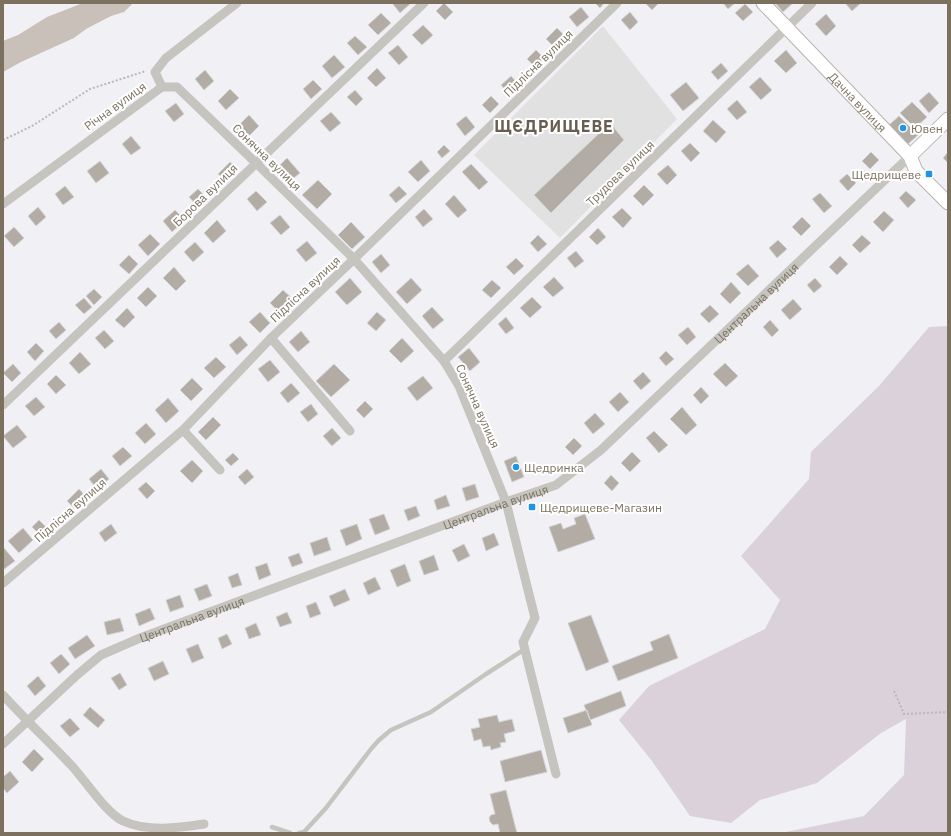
<svg xmlns="http://www.w3.org/2000/svg" width="951" height="836" font-family="'IBM Plex Sans',sans-serif">
	<rect width="100%" height="100%" fill="#f1f0f5"/>
	<path fill="#e2e1e2" d="M603,26L677,119L560,238L474,155Z"/>
	<path fill="#dad1db" d="M948,326V833H781L864,816L904,775L906,719L881,733L817,783L760,800L731,823L690,816L652,761L619,720L649,686L765,629L780,600L741,556L809,479L811,452L879,386L929,327Z"/>
	<path fill="#c8c0b9" d="M83,3H133L124,12L111,16L86,29L74,38L21,62L3,72V41L18,35L47,17Z"/>
	<path fill="#b3aca4" stroke="#d4d3d6" d="M392,3H411L400,13Z
		M444,3L453,12L445,20L436,11Z
		M595,3H604L600,8Z
		M645,3H659L652,10Z
		M723,3H735L728,9Z
		M775,3H793L783,12Z
		M845,3H861L852,11Z
		M745,4L753,12L743,21L735,13Z
		M581,7L589,17L577,27L569,17Z
		M630,12L638,22L630,30L621,20Z
		M381,13L391,23L378,35L368,25Z
		M826,14L836,26L826,36L815,24Z
		M423,25L433,35L422,45L412,35Z
		M557,28L565,36L554,47L546,39Z
		M355,36L367,47L358,55L347,43Z
		M398,45L408,57L399,65L388,53Z
		M536,50L544,58L535,67L527,59Z
		M786,50L797,63L786,73L774,61Z
		M334,55L345,67L332,78L322,66Z
		M721,63L728,71L718,80L711,72Z
		M377,68L386,78L376,87L367,78Z
		M205,70L214,81L204,90L195,79Z
		M511,76L518,84L508,93L501,85Z
		M760,77L772,90L761,100L749,87Z
		M313,80L322,89L311,99L303,89Z
		M686,82L699,98L683,111L670,95Z
		M230,89L239,98L226,110L218,101Z
		M355,90L363,99L356,106L347,97Z
		M929,92L939,103L929,113L919,101Z
		M491,96L499,104L490,113L482,105Z
		M737,100L747,112L737,120L727,109Z
		M912,102L927,117L915,128L900,113Z
		M176,103L184,114L174,122L165,111Z
		M331,112L341,123L330,132L320,121Z
		M249,115L259,126L246,139L235,129Z
		M466,116L475,127L465,136L456,124Z
		M899,116L918,135L907,145L889,125Z
		M713,120L726,132L716,143L703,131Z
		M610,123L624,140L551,213L534,195Z
		M131,136L141,148L131,155L122,144Z
		M690,143L700,153L691,162L681,151Z
		M444,145L450,151L442,158L437,152Z
		M871,152L879,160L870,169L862,161Z
		M948,152V163L943,158Z
		M287,158L300,173L290,181L278,167Z
		M421,160L430,171L418,182L408,172Z
		M100,161L109,173L96,183L87,171Z
		M230,162L236,167L224,179L218,174Z
		M471,164L488,182L479,190L462,172Z
		M668,165L677,175L667,185L657,174Z
		M847,174L856,183L848,191L839,181Z
		M318,180L332,194L317,209L302,195Z
		M644,185L654,195L643,206L633,196Z
		M65,186L74,197L63,205L55,194Z
		M399,186L407,194L396,203L389,195Z
		M198,189L207,198L198,207L189,197Z
		M256,191L267,202L257,211L247,199Z
		M906,191L916,200L908,208L899,198Z
		M820,193L832,206L824,213L812,199Z
		M454,195L467,210L458,218L445,204Z
		M38,207L46,217L36,226L28,216Z
		M622,208L632,218L623,228L612,217Z
		M424,209L433,219L423,227L415,217Z
		M175,210L185,220L172,232L163,221Z
		M884,211L894,220L883,232L873,222Z
		M280,215L290,227L281,235L270,223Z
		M802,217L811,226L801,236L792,227Z
		M217,220L226,231L213,243L204,233Z
		M351,222L365,237L352,249L338,235Z
		M14,227L24,238L14,247L4,236Z
		M598,228L606,237L597,245L589,237Z
		M150,234L160,244L148,256L138,245Z
		M538,235L547,244L538,252L530,243Z
		M862,235L871,243L860,253L852,245Z
		M778,240L787,249L777,258L769,248Z
		M307,241L317,253L306,262L296,250Z
		M195,242L204,252L193,262L184,252Z
		M576,251L584,261L575,268L567,258Z
		M381,254L390,265L381,273L372,262Z
		M129,255L138,264L129,274L119,265Z
		M840,256L848,264L837,275L829,267Z
		M516,258L524,266L514,275L506,267Z
		M748,264L759,276L748,286L736,274Z
		M174,267L186,281L176,291L163,278Z
		M554,277L564,288L553,297L543,287Z
		M350,278L362,292L347,305L335,292Z
		M411,278L422,290L407,304L396,292Z
		M815,278L822,286L814,293L807,285Z
		M492,280L501,288L491,298L482,290Z
		M731,282L741,293L730,304L720,294Z
		M148,287L157,296L146,307L137,298Z
		M94,289L102,297L94,305L86,296Z
		M283,290L294,300L280,313L270,303Z
		M532,297L542,307L530,318L520,308Z
		M84,298L92,307L84,314L75,305Z
		M793,299L802,309L790,320L781,310Z
		M710,305L719,314L709,323L700,314Z
		M432,307L444,320L433,329L422,316Z
		M127,308L135,317L124,328L115,320Z
		M260,312L270,323L260,333L249,322Z
		M377,312L386,320L376,331L367,323Z
		M506,317L514,328L506,334L498,324Z
		M770,320L779,330L772,337L763,327Z
		M59,322L66,330L56,339L49,331Z
		M688,327L696,337L687,345L678,335Z
		M104,330L114,341L105,349L95,338Z
		M301,331L310,342L298,352L289,342Z
		M240,336L248,345L237,355L229,345Z
		M402,338L414,351L401,363L389,351Z
		M36,343L44,351L35,361L27,352Z
		M469,348L480,362L470,371L458,357Z
		M666,351L674,359L666,366L659,358Z
		M80,352L91,364L79,374L69,363Z
		M216,357L226,367L214,378L204,368Z
		M270,360L280,372L268,382L258,369Z
		M725,363L738,376L726,387L713,374Z
		M13,364L21,373L12,382L3,373Z
		M334,364L350,380L331,397L316,381Z
		M643,372L651,381L641,390L633,381Z
		M56,375L66,385L56,394L47,384Z
		M423,376L433,388L417,401L407,388Z
		M192,378L203,389L191,401L180,390Z
		M291,383L300,393L288,403L280,393Z
		M701,387L709,396L701,404L693,395Z
		M620,392L629,402L618,412L609,402Z
		M36,397L45,407L34,416L25,406Z
		M168,398L179,411L166,423L155,410Z
		M365,401L373,409L364,418L356,410Z
		M311,404L318,414L308,422L300,412Z
		M682,407L697,425L686,435L670,419Z
		M595,413L605,424L593,434L584,423Z
		M213,417L221,425L206,440L198,432Z
		M146,423L156,434L145,444L135,433Z
		M17,425L27,437L13,448L3,436Z
		M332,428L341,438L332,446L323,436Z
		M654,431L668,445L659,453L646,438Z
		M574,438L582,446L573,455L565,447Z
		M123,447L132,456L120,466L112,456Z
		M632,452L641,461L630,472L621,463Z
		M233,453L239,459L231,466L225,460Z
		M516,456L524,477L512,482L504,461Z
		M192,460L203,471L192,483L180,471Z
		M101,469L109,479L97,489L89,479Z
		M247,469L254,477L245,485L238,477Z
		M611,475L619,483L612,491L604,483Z
		M146,482L155,491L147,499L138,489Z
		M475,484L479,497L466,501L462,488Z
		M79,489L87,498L75,509L67,501Z
		M446,495L450,506L437,510L434,500Z
		M416,506L420,516L408,521L404,510Z
		M384,514L390,529L375,535L369,519Z
		M585,514L595,539L558,552L549,527L561,523L563,529L576,524L574,518Z
		M39,520L49,530L42,537L32,527Z
		M111,524L117,533L105,542L99,533Z
		M357,524L362,539L346,546L340,530Z
		M23,528L33,540L19,553L8,541Z
		M494,533L499,545L486,551L482,538Z
		M327,537L331,550L314,556L310,543Z
		M464,544L470,556L458,562L452,550Z
		M4,548L15,561L3,570V549Z
		M299,553L303,563L292,567L288,557Z
		M434,555L439,570L424,575L419,561Z
		M267,563L271,575L259,580L255,567Z
		M405,564L411,581L397,587L390,570Z
		M238,573L242,585L232,588L228,577Z
		M375,577L381,589L368,595L363,583Z
		M207,584L212,596L199,601L194,589Z
		M345,589L350,600L334,607L329,596Z
		M180,595L184,607L170,612L166,600Z
		M316,602L321,614L310,618L306,606Z
		M150,608L155,619L139,626L135,614Z
		M287,612L292,623L280,627L276,617Z
		M591,615L609,662L586,671L568,623Z
		M120,618L124,631L107,635L104,622Z
		M256,623L261,635L249,639L245,628Z
		M227,634L232,644L222,649L218,638Z
		M669,634L678,658L618,681L612,666L653,650L650,642Z
		M87,635L95,646L75,659L68,648Z
		M198,644L204,658L192,663L186,649Z
		M61,654L70,664L59,674L50,663Z
		M163,661L169,674L154,681L148,668Z
		M120,673L127,685L119,690L111,678Z
		M38,676L46,686L35,696L27,686Z
		M621,691L626,706L590,720L584,705Z
		M90,707L105,720L98,728L83,715Z
		M587,710L592,725L568,733L563,718Z
		M497,715L499,722L512,719L515,731L504,734L506,742L500,743L501,747L491,750L490,746L483,747L481,739L474,741L471,729L480,727L478,719Z
		M70,718L80,729L70,737L60,726Z
		M34,749L44,759L32,772L22,762Z
		M541,750L547,772L505,782L500,761Z
		M10,771L19,782L7,793L3,788V777Z
		M506,790L517,833H500L498,824L493,825L490,822L489,818L491,815L495,814L490,794Z"/>
	<g fill="none" stroke-linecap="round" stroke-linejoin="round">
		<defs>
			<g id="secondary">
				<path id="s2" d="M763,3L910,156L916,171L948,203"/>
				<path d="M910,156L948,119"/>
			</g>
		</defs>
		<use href="#secondary" stroke="#b8b3ad" stroke-width="15"/>
		<path stroke="#bbb8b5" stroke-width="2" stroke-dasharray="2 2" stroke-linecap="butt" d="M3,140L32,126L90,89L146,71
			M894,691L904,714L948,712"/>
		<path stroke="#c6c4bf" stroke-width="4.5" d="M272,827L290,833
			M299,833L304,832L326,808L371,749L379,740L391,730L431,712L486,674L525,649"/>
		<g stroke="#c6c4bf" stroke-width="9">
			<path d="M162,87H177L256,163L354,259L444,361L459,386L506,502L535,618L523,642L556,774"/>
			<path d="M3,204L162,87L155,72L166,58L237,3"/>
			<path d="M271,338L350,431"/>
			<path d="M444,361L812,3"/>
			<path d="M3,405L424,3"/>
			<path d="M183,430L220,470"/>
			<path d="M3,583L183,430L271,338L354,259L617,3"/>
			<path d="M3,695C25,719 48,741 71,765C85,780 106,813 123,821C147,832 178,828 204,824"/>
			<path id="s1" d="M3,744L77,675L101,655L140,638L506,502L556,485L601,450L910,156"/>
		</g>
		<use href="#secondary" stroke="#fff" stroke-width="13"/>
	</g>
	<g fill="#2195e4" stroke="#fff" stroke-width="1.5">
		<circle cx="903" cy="128" r="4"/>
		<rect x="925" y="170" width="8" height="8" rx="2"/>
		<circle cx="516" cy="467" r="4"/>
		<rect x="528" y="503" width="8" height="8" rx="2"/>
	</g>
	<g text-anchor="middle" dominant-baseline="central" stroke-width="4" stroke-linejoin="round" paint-order="stroke">
		<g font-size="12" fill="#7c715f" stroke="#fff">
			<text transform="translate(538 63) rotate(-44)">Підлісна вулиця</text>
			<text stroke="none"><textPath href="#s2" startOffset="137">Дачна вулиця</textPath></text>
			<text transform="translate(115 106) rotate(-36)">Річна вулиця</text>
			<text transform="translate(267 157) rotate(44)">Сонячна вулиця</text>
			<text transform="translate(620 173) rotate(-44)">Трудова вулиця</text>
			<text transform="translate(205 195) rotate(-44)">Борова вулиця</text>
			<text transform="translate(305 289) rotate(-43)">Підлісна вулиця</text>
			<text stroke="none"><textPath href="#s1" startOffset="889">Центральна вулиця</textPath></text>
			<text transform="translate(478 406) rotate(66)">Сонячна вулиця</text>
			<text stroke="none"><textPath href="#s1" startOffset="554">Центральна вулиця</textPath></text>
			<text transform="translate(70 510) rotate(-41)">Підлісна вулиця</text>
			<text stroke="none"><textPath href="#s1" startOffset="230">Центральна вулиця</textPath></text>
		</g>
		<g font-size="12" fill="#7c715f" stroke="#fff" text-anchor="start">
			<text x="911" y="128">Ювен</text>
			<text x="921" y="174" text-anchor="end">Щедрищеве</text>
			<text x="524" y="467">Щедринка</text>
			<text x="540" y="507">Щедрищеве-Магазин</text>
		</g>
		<g font-size="16" font-weight="bold" letter-spacing="1" fill="#675e51" stroke="#fff">
			<text x="554" y="126">ЩЄДРИЩЕВЕ</text>
		</g>
	</g>
	<rect width="951" height="836" fill="none" stroke="#7c715f" stroke-width="8"/>
</svg>
